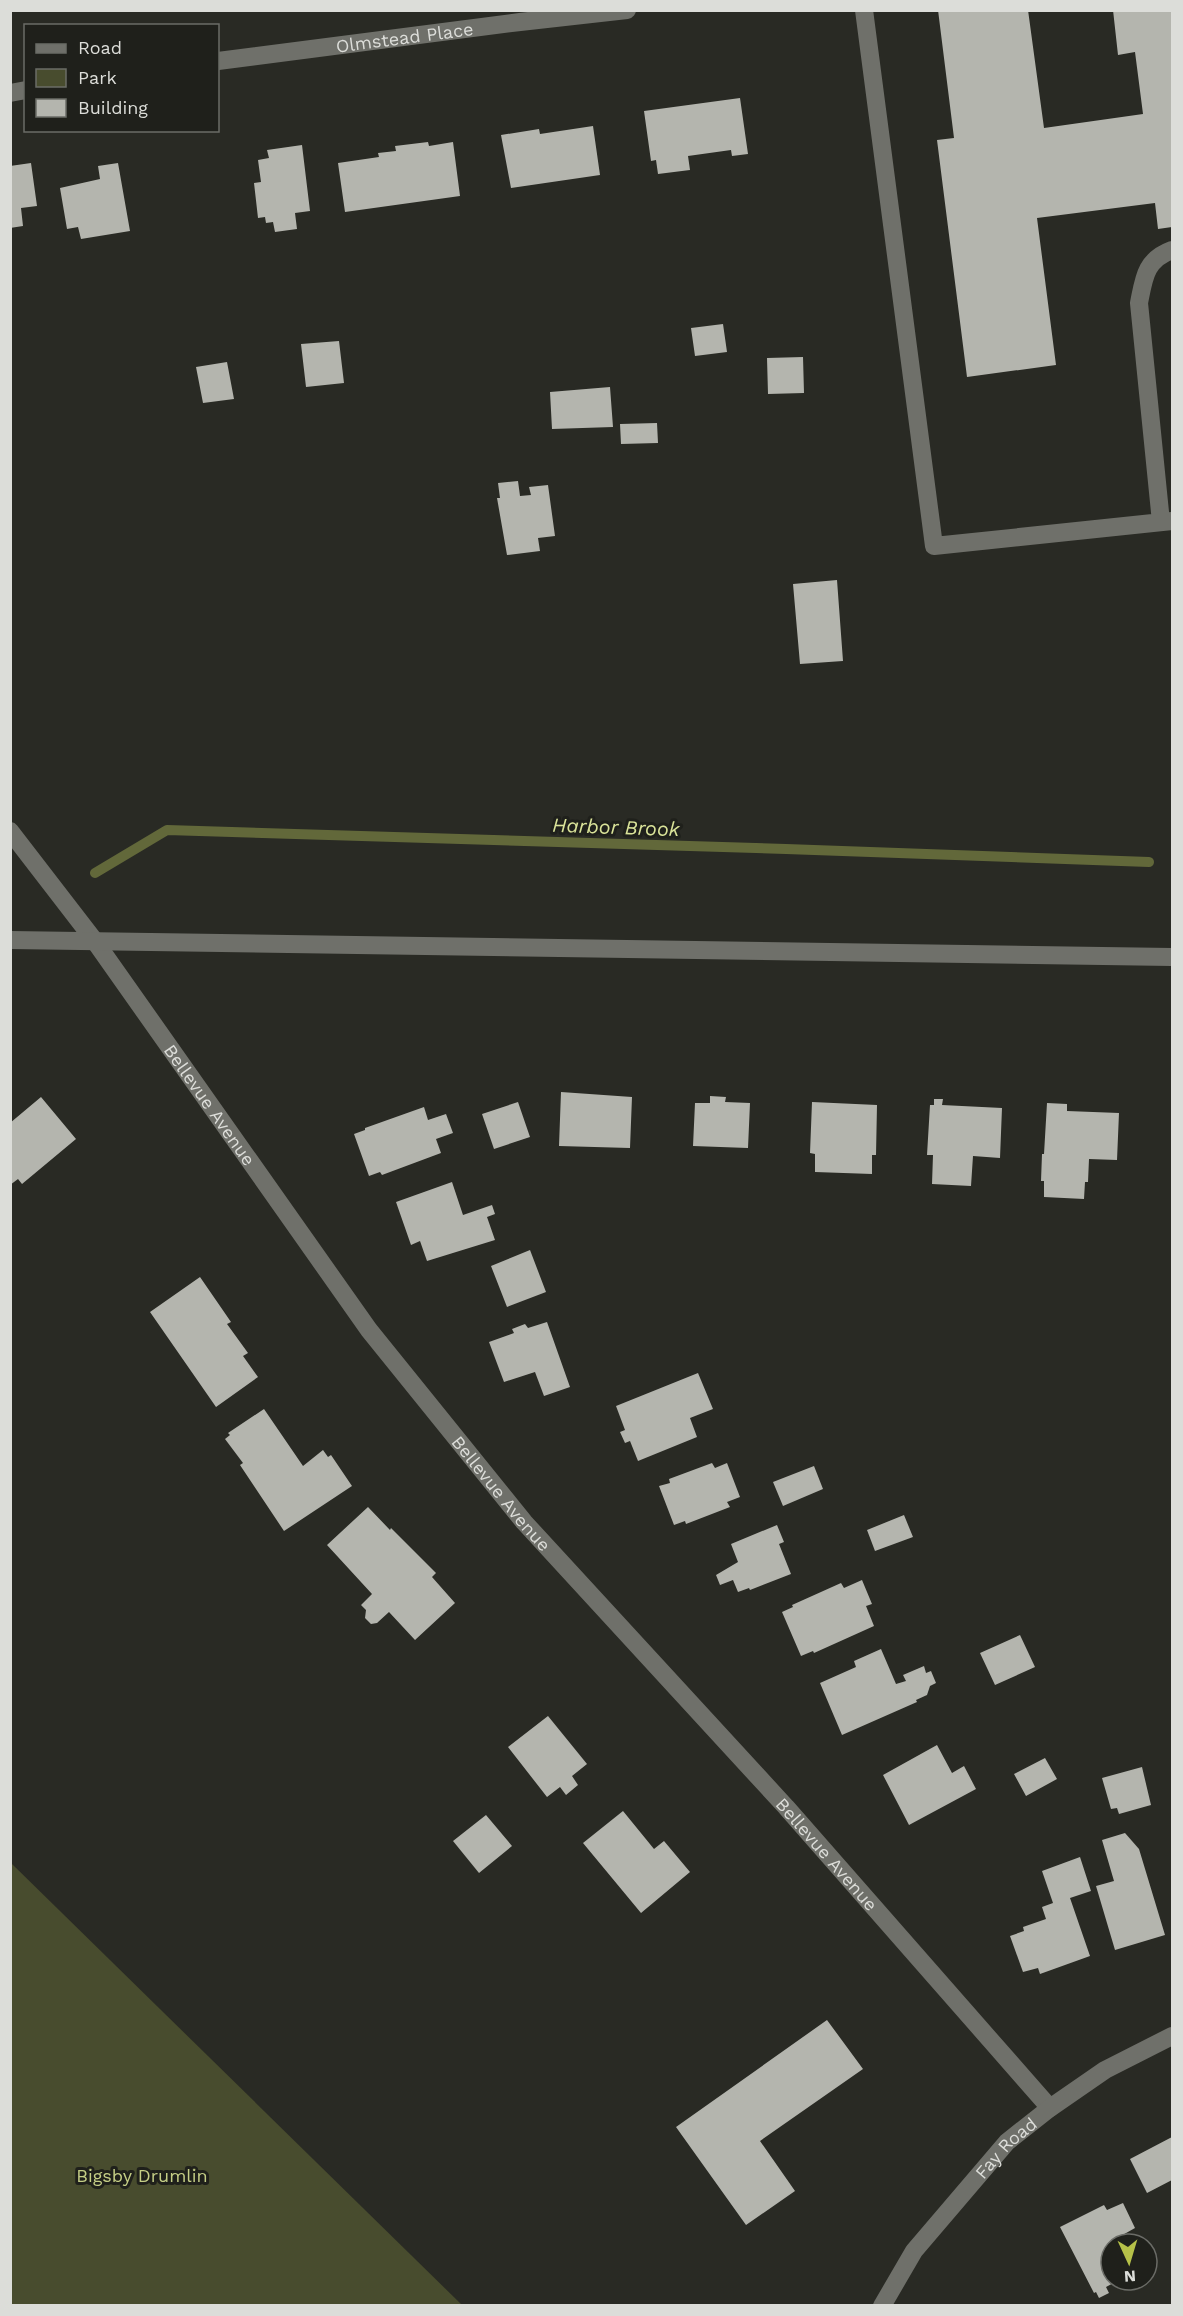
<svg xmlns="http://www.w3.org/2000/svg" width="1183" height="2316" font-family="'Work Sans',sans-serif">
	<rect width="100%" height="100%" fill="#292a24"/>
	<path fill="#484c2e" d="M10,1863H11L462,2305H11Z"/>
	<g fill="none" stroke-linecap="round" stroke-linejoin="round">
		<path stroke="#62683a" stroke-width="10" d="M95,873L167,830L786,849L1149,862"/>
	</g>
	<path fill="#b4b5ae" d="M938,10H1028L1044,128L1143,114L1135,52L1118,55L1113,10H1172V227L1158,229L1155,203L1037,218L1056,365L967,377L937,140L954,138Z
		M740,98L748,154L732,156L731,150L688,156L690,170L658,174L656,160L651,161L644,111Z
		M593,126L600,175L511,188L501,135L539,129L540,134Z
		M428,142L429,146L453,142L460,196L345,212L338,163L379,157L378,153L396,151L395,146Z
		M302,145L310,211L295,213L297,229L275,232L273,222L266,223L265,217L258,218L254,183L261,182L258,160L269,158L267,150Z
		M31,163L37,206L21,208L23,226L10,228V166Z
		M118,163L130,231L81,239L78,227L67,229L60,188L100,179L98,166Z
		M723,324L727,352L695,356L691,328Z
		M339,341L344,383L306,387L301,344Z
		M803,357L804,393L768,394L767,358Z
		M227,362L234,399L203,403L196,367Z
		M610,387L613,427L552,429L550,392Z
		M657,423L658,443L621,444L620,424Z
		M518,481L520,496L531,495L529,487L548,485L555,536L538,538L540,551L507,555L497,498H500L498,483Z
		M837,580L843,661L800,664L793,584Z
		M561,1092L632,1097L630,1148L559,1146Z
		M710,1096L726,1097L725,1102L750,1103L748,1148L693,1146L695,1103H710Z
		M41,1097L76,1139L22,1184L18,1179L10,1185V1123Z
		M934,1099H943L942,1105L1002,1108L1000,1158L973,1156L971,1186L932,1184L933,1155H927L930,1105H934Z
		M518,1102L530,1137L494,1149L482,1114Z
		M812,1102L877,1105L876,1155H872V1174L815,1172V1154L810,1153Z
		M1047,1103L1067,1104V1111L1119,1113L1117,1160L1089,1159L1088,1182H1085L1084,1199L1044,1197V1181H1041L1042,1154H1044Z
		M424,1107L428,1120L446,1114L453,1133L436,1139L441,1153L382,1175L380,1172L369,1176L354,1134L365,1130V1128Z
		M452,1182L463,1215L492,1205L495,1214L487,1217L495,1240L427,1261L420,1241L411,1245L396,1202Z
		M530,1250L546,1292L507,1307L491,1266Z
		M200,1277L231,1322L227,1324L248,1353L243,1356L258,1377L216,1407L150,1312Z
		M547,1322L570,1387L544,1396L535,1372L504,1382L489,1342L514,1333L512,1329L525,1324L528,1328Z
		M698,1373L713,1409L690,1418L697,1437L638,1461L630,1441L625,1443L620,1432L625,1430L616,1406Z
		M264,1409L303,1466L323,1450L328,1457L331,1455L352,1486L284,1531L240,1465L243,1463L225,1439L230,1435L228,1433Z
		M712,1463L715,1468L727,1463L740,1497L727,1502L730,1507L686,1524L685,1521L674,1525L659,1486L670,1483L669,1479Z
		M814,1466L823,1489L783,1506L773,1482Z
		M368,1507L390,1530L391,1528L436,1573L432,1577L455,1603L415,1640L389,1612L377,1623L371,1624L365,1618L366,1610L361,1605L372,1594L327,1545Z
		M904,1515L913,1537L875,1551L867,1530Z
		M777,1525L784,1542L779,1544L791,1574L750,1590L749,1588L738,1592L733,1580L720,1585L716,1575L738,1562L731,1544Z
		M862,1580L872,1604L866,1606L874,1626L814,1653L813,1651L801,1656L782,1612L793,1607L792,1605L841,1583L844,1588Z
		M1020,1635L1035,1667L995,1685L980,1653Z
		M881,1649L896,1684L906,1681L903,1675L924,1666L926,1673L931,1671L936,1683L930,1686L927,1695L916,1700L917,1702L842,1735L820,1683L856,1667L854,1661Z
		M548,1716L587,1764L572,1776L578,1785L566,1795L560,1787L547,1797L508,1747Z
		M937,1745L952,1773L964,1766L976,1789L909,1825L883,1775Z
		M1045,1758L1057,1779L1026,1796L1014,1774Z
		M1142,1767L1151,1805L1119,1814L1117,1808L1111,1809L1102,1778Z
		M623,1811L654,1849L664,1841L690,1872L641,1913L583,1843Z
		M486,1815L512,1846L479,1873L453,1841Z
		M1125,1833L1139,1849L1165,1935L1115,1950L1096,1886L1114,1881L1102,1840Z
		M1080,1857L1091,1891L1070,1898L1090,1956L1040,1974L1038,1968L1023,1972L1010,1936L1024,1931L1023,1927L1046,1919L1042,1907L1053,1903L1042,1871Z
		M827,2020L863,2069L760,2141L795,2191L746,2225L676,2127Z
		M1172,2137V2180L1147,2193L1130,2159Z
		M1123,2203L1135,2228L1119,2237L1123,2244H1111V2280H1119L1106,2287L1109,2293L1099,2298L1096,2292L1094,2293L1060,2227L1104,2205L1107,2210Z"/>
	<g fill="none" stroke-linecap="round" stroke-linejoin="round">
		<path stroke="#6f706a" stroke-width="18" d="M864,10L934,546L1172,521
			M1161,522L1139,303C1144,278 1145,260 1172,250"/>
		<g stroke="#6f706a" stroke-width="18">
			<path id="s1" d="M218,61L520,22L627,10"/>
			<path d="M10,93L26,90"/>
		</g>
		<g stroke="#6f706a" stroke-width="18">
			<path id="s2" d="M10,831L94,940L369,1330L524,1522L786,1807L1050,2108"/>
			<path d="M10,940L1172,957"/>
			<path id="s3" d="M882,2306L914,2251L1007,2142L1050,2108L1105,2070L1172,2036"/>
		</g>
	</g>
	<g text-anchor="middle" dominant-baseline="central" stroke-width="6" stroke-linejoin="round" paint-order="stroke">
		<g font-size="18" fill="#dcddd9" stroke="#1f201b">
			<text stroke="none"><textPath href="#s1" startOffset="188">Olmstead Place</textPath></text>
			<text stroke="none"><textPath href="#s2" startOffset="339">Bellevue Avenue</textPath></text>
			<text stroke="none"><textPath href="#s2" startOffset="825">Bellevue Avenue</textPath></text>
			<text stroke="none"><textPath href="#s2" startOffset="1311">Bellevue Avenue</textPath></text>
			<text stroke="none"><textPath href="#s3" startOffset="202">Fay Road</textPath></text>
		</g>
		<g font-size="18" fill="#c6cf86" stroke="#1f201b">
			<text x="142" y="2175">Bigsby Drumlin</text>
		</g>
		<g font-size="20" font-style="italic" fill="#dae399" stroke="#1f201b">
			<text transform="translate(616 827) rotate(2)">Harbor Brook</text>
		</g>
	</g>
	<rect width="1183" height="2316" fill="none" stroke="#dcddd9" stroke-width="24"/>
	<rect x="24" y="24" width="195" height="108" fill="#1f201b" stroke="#6b6c67" stroke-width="1.5"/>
	<rect x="36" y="44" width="30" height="9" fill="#6f706a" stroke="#6b6c67" stroke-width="1.5"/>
	<text x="78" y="54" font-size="18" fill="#dcddd9">Road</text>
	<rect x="36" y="69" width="30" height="18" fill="#484c2e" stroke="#6b6c67" stroke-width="1.5"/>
	<text x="78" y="84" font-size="18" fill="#dcddd9">Park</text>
	<rect x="36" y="99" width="30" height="18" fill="#b4b5ae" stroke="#6b6c67" stroke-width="1.5"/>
	<text x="78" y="114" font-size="18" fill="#dcddd9">Building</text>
	<g transform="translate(1129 2262) rotate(176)"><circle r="28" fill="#1f201b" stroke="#6b6c67" stroke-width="1.5"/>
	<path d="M0-4.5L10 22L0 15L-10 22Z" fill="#b6c149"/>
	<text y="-9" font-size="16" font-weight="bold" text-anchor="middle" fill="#dcddd9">N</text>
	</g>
</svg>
